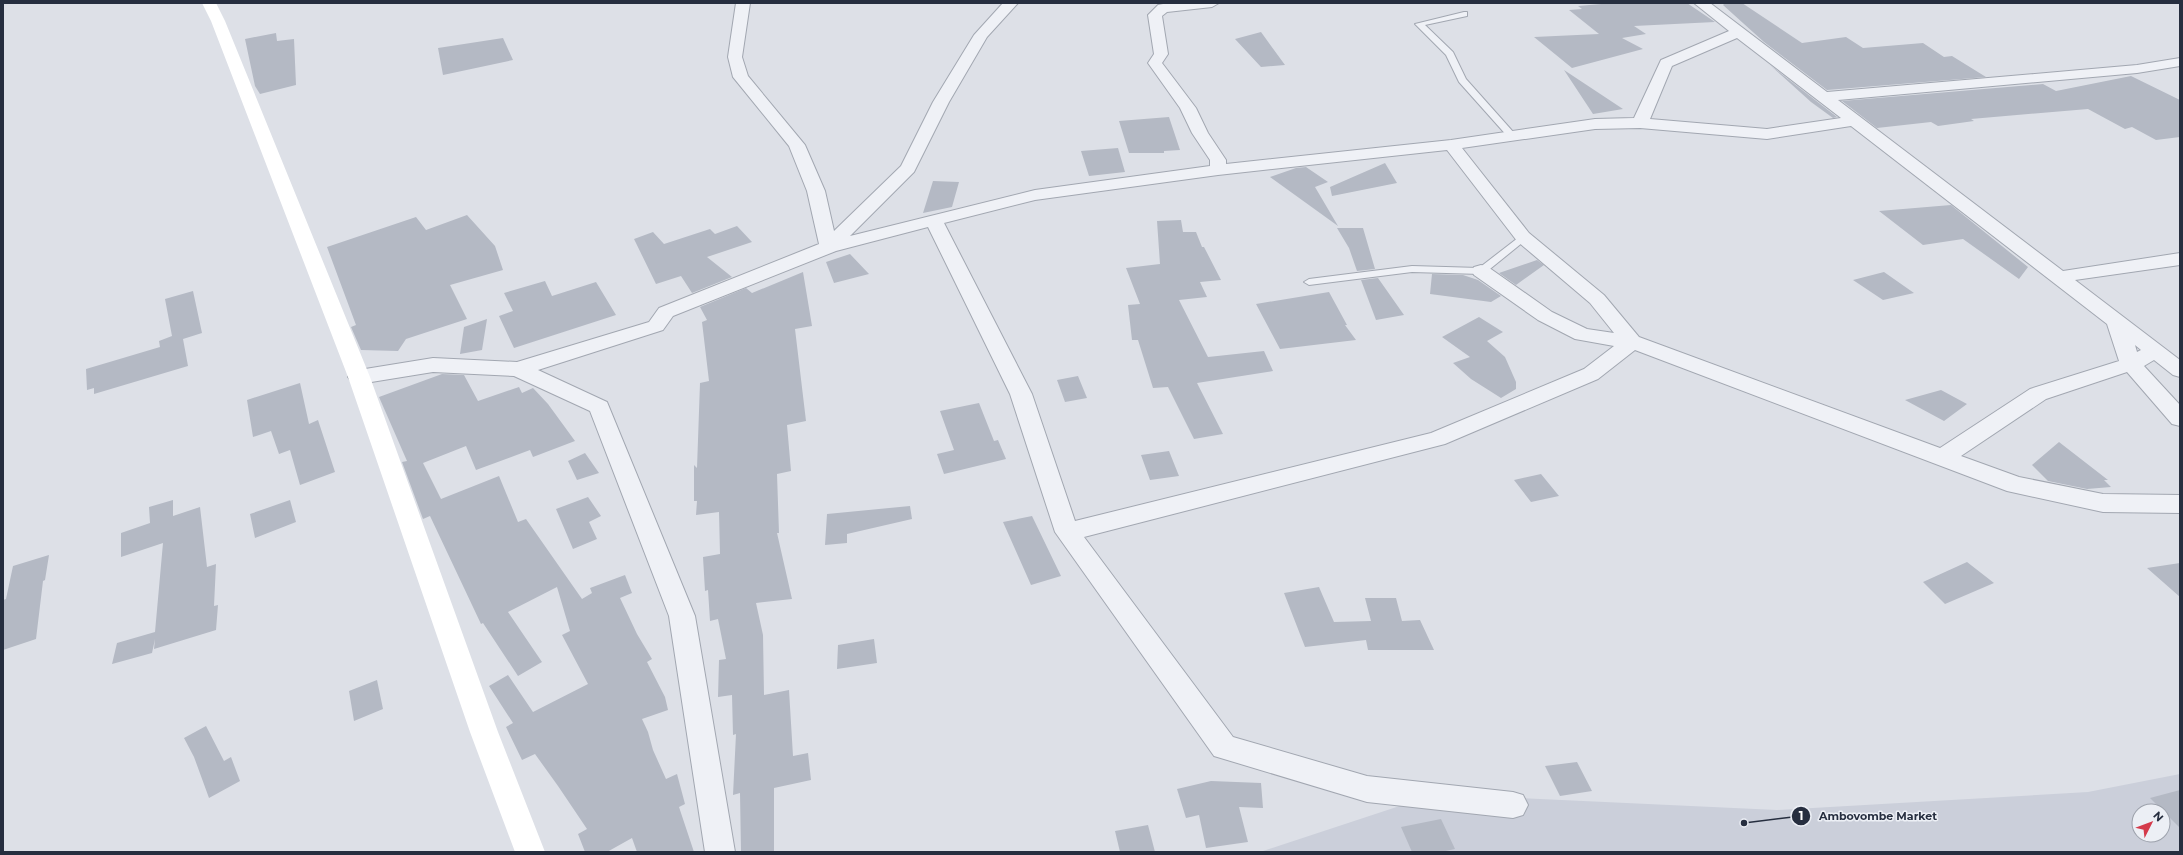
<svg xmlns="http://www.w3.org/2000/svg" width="2183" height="855" font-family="Montserrat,sans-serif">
	<rect width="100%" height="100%" fill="#dde0e7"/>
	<path fill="#cbcfda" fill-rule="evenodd" d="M2180,774V852H1260L1436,794L1777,810L2088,792ZM2139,811H2163V835H2139Z"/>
	<path fill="#b4b9c4" d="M1613,3H1687L1715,22L1634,26L1646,34L1622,38L1643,49L1572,68L1534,37L1599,34L1569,10L1582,9L1578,6Z
		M1725,3H1742L1802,43L1846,37L1863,48L1923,43L1944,57L1952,56L1986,77L1827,90L1764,42L1723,5Z
		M1261,32L1285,65L1261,67L1235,39Z
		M276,33L277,41L294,39L296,85L260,94L255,86L245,39Z
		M503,38L513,60L443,75L438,48Z
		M1770,65L1837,117L1833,118L1811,102Z
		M1564,70L1623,109L1593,114Z
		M2131,76L2180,100V137L2156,140L2132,127L2125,129L2088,109L1971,119L1974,121L1938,126L1931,122L1877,128L1842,101L2043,84L2056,91Z
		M1169,117L1180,150L1164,151V153H1129L1119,121Z
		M1118,148L1125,172L1089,176L1081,151Z
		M1385,163L1397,183L1332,196L1330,187Z
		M1306,167L1328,182L1315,187L1338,226L1270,177L1296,168Z
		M933,181L959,182L952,207L923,213Z
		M1951,205L2028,267L2019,279L1963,239L1923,245L1879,211Z
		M467,215L495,246L503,270L450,285L467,319L406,339L398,351L361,350L351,327L356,325L327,247L416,217L426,230Z
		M1181,220L1183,232H1196L1202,247H1204L1221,280L1200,282L1207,297L1179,300L1208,357L1264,351L1273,371L1197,383L1223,434L1194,439L1168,387L1153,388L1138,340H1132L1128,305L1140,304L1126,268L1160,264L1157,221Z
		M737,226L752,242L707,257L732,277L692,293L681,276L656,284L634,239L653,232L664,244L710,229L715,234Z
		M1337,228H1363L1375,269L1357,271L1349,248Z
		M850,254L869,274L834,283L826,262Z
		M1537,260L1544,265L1516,285L1499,273Z
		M803,272L812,326L795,329L806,421L787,425L791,471L777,474L779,533H777L792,599L756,603L763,635L764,695L789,690L793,756L808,753L811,780L774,788V852H741L740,793L733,795L736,734L733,735L732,695L718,697L719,660L726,659L718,619L710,621L708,590L705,591L703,557L720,554L719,512L696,515L697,501H694V465L697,468L700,383L709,381L702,322L707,320L700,307L746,288L752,293Z
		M1884,272L1914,293L1883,300L1853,280Z
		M1432,274L1463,275L1478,280L1501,296L1491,302L1430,294Z
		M1378,278L1404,315L1376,320L1361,280Z
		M545,281L552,296L596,282L616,315L514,348L499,316L513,311L504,293Z
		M193,291L202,333L183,339L188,366L94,394V388L87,390L86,369L160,347L159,341L172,336L165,299Z
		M1329,292L1347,325H1345L1356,340L1280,349L1256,304Z
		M1479,317L1503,332L1487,341L1505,357L1516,382V389L1501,398L1471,379L1453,363L1470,357L1442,337Z
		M487,319L482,350L460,354L464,327Z
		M442,374L464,375L478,401L519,387L522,393L533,388L548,404L575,441L533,457L530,450L476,470L466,446L423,463L441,499L499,476L518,522L526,519L582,599L592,593L590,588L625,575L632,593L620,598L637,634L652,659L647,662L665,697L668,710L642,719L648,732L653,750L666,779L677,774L685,804L679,807L694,852H637L632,838L607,852H585L578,834L587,829L558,786L535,754L522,760L506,727L513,723L489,686L508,675L533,712L588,684L562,635L570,631L557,587L508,612L542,662L518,676L483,623L481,624L430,516L423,519L402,462L407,461L379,397Z
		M1078,376L1087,398L1065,402L1057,380Z
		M300,383L309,424L318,420L335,472L300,485L290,450L279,454L271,431L253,437L247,400Z
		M1941,390L1967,404L1944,421L1905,400Z
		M979,403L994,441L998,440L1006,459L944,474L937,454L954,450L940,411Z
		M2059,442L2108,480H2104L2111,487L2087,489L2048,481L2032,465Z
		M1169,451L1179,476L1150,480L1141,455Z
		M585,453L599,473L577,480L568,461Z
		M1541,474L1559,496L1531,502L1514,480Z
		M588,497L601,516L589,522L597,539L573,549L556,509Z
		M173,500V516L200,507L207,567L216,564L214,606L218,605L216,630L154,649L155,639L152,653L112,664L117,643L155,632L163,543L121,557V533L150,523L149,507Z
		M290,500L296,522L255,538L250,514Z
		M910,506L912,519L847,534V543L825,545L827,514Z
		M1032,516L1061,576L1031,585L1003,522Z
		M49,555L45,580L43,581L36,639L3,650V600L6,599L13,566Z
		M1967,562L1994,583L1945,604L1923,582Z
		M2180,563V597L2147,568Z
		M1319,587L1334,622L1371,621L1365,598H1396L1402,621L1420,620L1434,650H1368L1366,640L1305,647L1284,593Z
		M874,639L877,663L837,669L838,645Z
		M377,680L383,709L354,721L349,691Z
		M206,726L224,761L231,757L240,781L209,798L194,757L184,738Z
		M1577,762L1592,791L1560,796L1545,766Z
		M1211,781L1261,783L1263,808L1239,807L1248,842L1206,848L1199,815L1186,818L1177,789Z
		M2180,790V828L2150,798Z
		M1441,819L1455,849L1441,852H1412L1401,827Z
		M1148,825L1155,852H1120L1115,831Z"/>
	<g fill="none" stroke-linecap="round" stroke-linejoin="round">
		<defs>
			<path id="lane" d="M1464,12H1467V16L1425,25L1453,52L1466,79L1515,134V138H1509L1459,82L1446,55L1415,24Z
				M1523,234L1527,235V239L1485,273L1481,274L1412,272L1309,285L1304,282L1309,279L1412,266L1479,268Z"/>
			<path id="street" d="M736,3H750L742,57L748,76L805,145L825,191L834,231L901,166L933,102L974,35L1003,3H1018L987,37L949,102L914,172L850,236L1035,190L1210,166V160L1192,133L1180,108L1148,63L1154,54L1148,15L1158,5L1163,4L1219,3L1212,7L1167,12L1162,16L1168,54L1162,63L1196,108L1208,133L1226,160V164L1451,140L1595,119L1634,118L1661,60L1729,31L1694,3H1710L1827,92L2137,65L2180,58V66L2137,73L1838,100L2063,271L2180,253V265L2075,280L2180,360V377L2173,375L2154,360L2144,366L2180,405V426L2172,424L2127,372L2046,399L1961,456L2019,477L2103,494L2180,495V513L2103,512L2007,491L1635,350L1598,379L1445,444L1084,537L1233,737L1367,776L1513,792L1523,795L1528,805L1523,815L1513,818L1367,802L1214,756L1055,532L1010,394L928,227L836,251L673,316L663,330L538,370L607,402L695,616L735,852H705L669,616L590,411L514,376L433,372L359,384L352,382L348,377L352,372L359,370L433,358L517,362L649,322L659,308L819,244L807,191L789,146L733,77L728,57ZM1737,38L1841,118L1767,129L1650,119L1672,66ZM1851,126L2107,324L2119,361L2030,389L1940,448L1639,337L1604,295L1529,233L1462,148L1595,129L1640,128L1767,139ZM1447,150L1517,241L1590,303L1614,333L1587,329L1552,312L1488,267L1481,265L1474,267L1472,271L1474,275L1538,320L1575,339L1614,346L1584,369L1431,433L1075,521L1032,394L944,223L1035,200L1218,175ZM2135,345L2141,350L2137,352Z"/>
		</defs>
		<use href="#lane" stroke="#a2a7b1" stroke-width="2"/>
		<use href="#street" stroke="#a2a7b1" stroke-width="2"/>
		<use href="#lane" fill="#eff1f6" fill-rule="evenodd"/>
		<use href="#street" fill="#eff1f6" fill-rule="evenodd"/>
		<path fill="#fff" fill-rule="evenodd" d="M202,3H216L225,21L370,377L498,732L545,852H515L470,732L348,377L211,21Z"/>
	</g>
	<path fill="none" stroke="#262e3f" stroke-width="1.5" d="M1744 823L1801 816"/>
	<g fill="#262e3f" stroke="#eceff5" stroke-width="1.5">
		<circle cx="1744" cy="823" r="4"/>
		<circle cx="1801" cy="816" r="10"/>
	</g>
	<g font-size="12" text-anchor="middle" font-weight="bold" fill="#fff">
		<text x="1801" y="820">1</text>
	</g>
	<g font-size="11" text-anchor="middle" font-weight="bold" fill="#262e3f" stroke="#eceff5" stroke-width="3" stroke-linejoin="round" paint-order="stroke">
		<text x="1878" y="820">Ambovombe Market</text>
	</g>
	<rect width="2183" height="855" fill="none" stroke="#262e3f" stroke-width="8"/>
	<g transform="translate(2151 823) rotate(48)"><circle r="19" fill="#eceff5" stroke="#9da2ac"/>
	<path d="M0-3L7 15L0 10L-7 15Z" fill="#d43a4b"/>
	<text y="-6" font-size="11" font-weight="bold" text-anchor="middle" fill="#262e3f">N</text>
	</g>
</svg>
